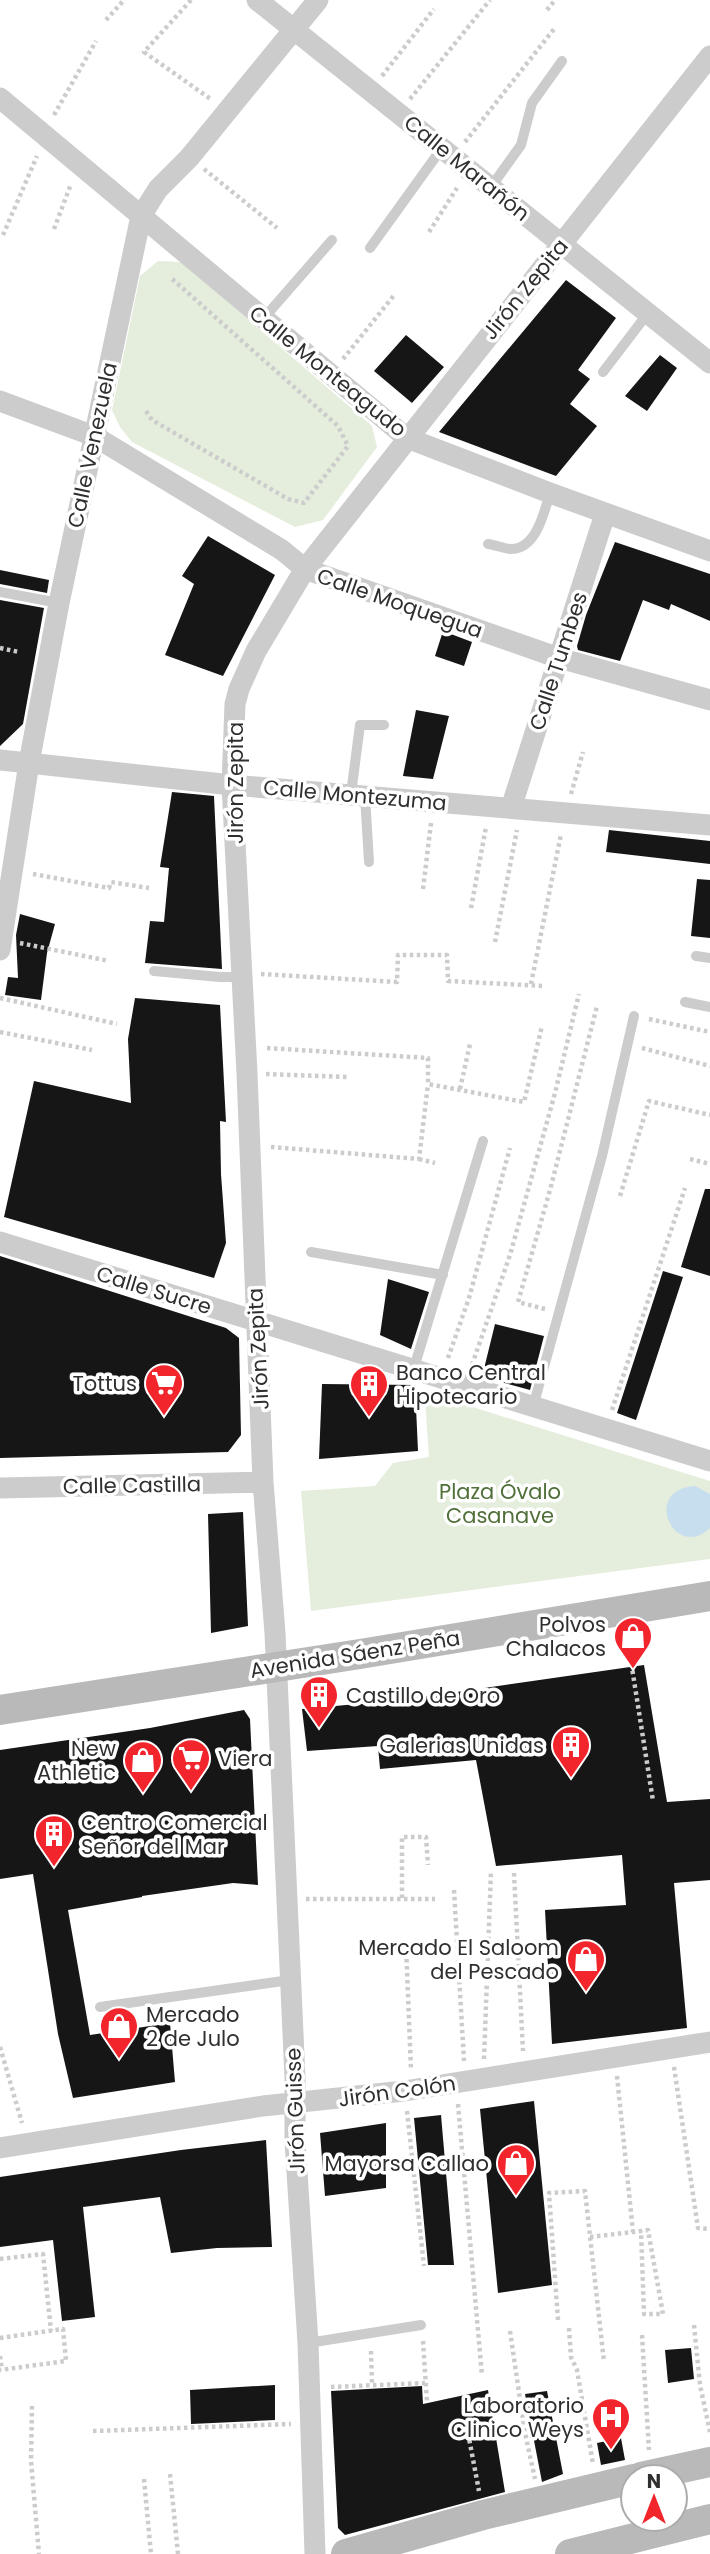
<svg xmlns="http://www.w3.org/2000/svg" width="710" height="2554" font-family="Poppins,sans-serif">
	<rect width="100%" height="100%" fill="#fff"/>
	<path fill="#e5eedc" d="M158,261L182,262L372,426L377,447L323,520L295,527L132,442L120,427L112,410L140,276Z
		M425,1399L450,1400L710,1481V1559L311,1611L301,1491L375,1486L393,1463L429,1457Z"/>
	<path fill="#c7deef" d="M695,1486L710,1494V1528C674,1562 641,1489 695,1486Z"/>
	<path fill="#161616" d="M566,280L616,318L578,370L590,379L570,404L597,426L556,476L439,432Z
		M406,335L444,367L412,403L374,371Z
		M660,355L677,368L647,411L625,396Z
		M208,536L275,575L223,676L165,655L194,584L182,576Z
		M615,542L710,574V621L671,604L669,610L643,600L620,661L578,650L577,646L586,615Z
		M0,570L49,580L47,593L0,584Z
		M0,600L44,608L23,724L0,746Z
		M443,631L472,642L464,666L435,656Z
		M416,710L449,716L433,779L403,776Z
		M172,792L214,796L222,969L145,963L150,921L164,922L169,868L160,867Z
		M609,830L710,841V864L606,852Z
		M697,879L710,880V938L691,936Z
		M20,914L55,924L47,953L41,1000L5,995L8,977L18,978L16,935Z
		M135,998L220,1005L226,1122L220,1121L221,1174L226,1243L214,1278L4,1217L34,1081L131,1103L128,1039Z
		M705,1189H710V1276L681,1267Z
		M0,1256L226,1328L239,1338L241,1435L228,1452L0,1458Z
		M663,1271L683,1277L636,1420L617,1413Z
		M388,1279L429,1292L411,1349L380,1335Z
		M495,1324L544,1336L530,1390L482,1377Z
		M322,1384L415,1385L418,1451L319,1459Z
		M243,1512L248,1626L211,1633L208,1514Z
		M644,1665L667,1802L710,1799V1880L674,1883L687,2028L552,2044L545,1910L626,1905L622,1855L496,1866L476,1760L380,1769L378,1746L307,1751L302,1709L401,1700Z
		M244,1710L250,1719L258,1885L233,1883L142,1896V1897L68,1910L90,2035L170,2023L175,2082L73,2098L58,2034L33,1874L0,1879V1750L150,1728Z
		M534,2101L552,2285L498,2293L480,2109Z
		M441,2115L454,2265H428L414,2118Z
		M386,2123V2188L325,2196L320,2133Z
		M266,2140L272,2247L217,2248L171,2253L160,2197L83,2207L95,2317L62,2321L53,2240L0,2247V2177L181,2150Z
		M691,2348L694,2379L668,2383L665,2350Z
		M275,2385V2420L191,2424L190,2390Z
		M422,2386L423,2404L488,2390L505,2492L345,2535L338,2528L331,2391Z
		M547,2391L563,2474L542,2482L525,2394Z
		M621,2438L625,2460L601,2465L597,2443Z"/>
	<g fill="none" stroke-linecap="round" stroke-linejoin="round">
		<path stroke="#ccc" stroke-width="4.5" stroke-dasharray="3.5 3.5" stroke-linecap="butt" d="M191,0L144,52L212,100
			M547,10L555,0
			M106,20L124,0
			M382,76L434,9
			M410,99L490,0
			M54,115L96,41
			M465,142L554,29
			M204,169L277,228
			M54,229L71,184
			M429,232L457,188
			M3,235L37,156
			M343,359L395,294
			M146,411L152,420L288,499L304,503L348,446L338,426L170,277
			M0,648L19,652
			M571,794L583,752
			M33,874L109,888L111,882L149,888
			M423,889L431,823
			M471,908L486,827
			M495,942L517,830
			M20,943L109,961
			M261,974L397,982L398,955H447L448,981L544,986
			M531,984L561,834
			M0,998L117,1024
			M649,1019L710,1032
			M0,1032L92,1050
			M267,1048L428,1058V1084L524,1102L542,1026
			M642,1048L710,1066
			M266,1074L349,1077
			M460,1089L470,1044
			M271,1147L419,1159L428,1084
			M419,1159L435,1163
			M690,1159L710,1164
			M620,1196L649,1101L710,1115
			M545,1309L518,1302L550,1190L597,1006
			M448,1358L469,1298L510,1148
			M472,1365L510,1255L555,1093L579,994
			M612,1410L685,1188
			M627,1636L653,1801
			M514,1873L523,2051
			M454,1890L464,2061
			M402,1898V1837H426L428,1865
			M306,1899H435
			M406,1945L411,2070
			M0,2047L22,2123
			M484,2059L491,1871
			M674,2067L698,2228L710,2229
			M617,2076L633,2232
			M458,2104L482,2376
			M407,2111L424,2266
			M590,2237L641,2231L648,2230L663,2314H644L641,2231
			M0,2259L43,2254L51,2331
			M558,2320L549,2193L585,2191L604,2362
			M694,2325L700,2385L710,2432
			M569,2328L571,2357L577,2370L593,2464
			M510,2331L525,2433L535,2479
			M642,2335L649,2450
			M0,2338L63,2329L66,2361L0,2370
			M423,2341L427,2402
			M371,2351L372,2384
			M0,2356L2,2370
			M331,2387L425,2383
			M32,2406L31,2461L39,2554
			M93,2431L291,2424
			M468,2433L479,2491
			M170,2474L178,2554
			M144,2479L151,2554"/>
		<path stroke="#ccc" stroke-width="10" d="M491,187L521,145L532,103L562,61
			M370,248L442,148
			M264,318L332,240
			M603,372L648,313
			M488,544C495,545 503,548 510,549C536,550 544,513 550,493
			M0,592L59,603
			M351,794L360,725H384
			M365,796L369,862
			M696,956L710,958
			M154,971L220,977H241
			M685,1002L710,1007
			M311,1252L443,1275
			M413,1371L483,1141
			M533,1407L602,1156L634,1016
			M100,2007L290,1980
			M308,2343L421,2325"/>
		<path stroke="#ccc" stroke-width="21" d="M257,0L710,363
			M0,98L407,438L550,493L710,551
			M0,401L94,436L282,550L305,569L559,658L710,700
			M0,760L232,785L710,825
			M511,808L605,514
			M0,950L29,763L59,603L141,216L158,189L189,158L318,0
			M0,1242L710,1461
			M0,1488L263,1482
			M0,2148L263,2106L404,2091L710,2042
			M315,2554L308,2343L295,2141V2078L275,1633L263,1482L247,1073L232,785L235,704L239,689L256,651L305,569L710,56"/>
		<path stroke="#b9b9b9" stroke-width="30" d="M0,1710L360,1654L710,1596
			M641,2477L710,2462
			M346,2554L483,2515L633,2479
			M570,2554L710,2519"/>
	</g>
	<defs>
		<symbol id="supermarket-pin" viewBox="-11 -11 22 30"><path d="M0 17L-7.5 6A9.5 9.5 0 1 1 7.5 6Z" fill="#f3252c" stroke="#fff"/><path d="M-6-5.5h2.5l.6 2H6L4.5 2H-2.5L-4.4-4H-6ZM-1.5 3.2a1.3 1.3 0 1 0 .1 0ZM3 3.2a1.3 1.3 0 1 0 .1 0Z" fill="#fff"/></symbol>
		<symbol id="building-pin" viewBox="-11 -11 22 30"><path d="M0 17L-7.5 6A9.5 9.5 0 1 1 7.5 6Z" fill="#f3252c" stroke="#fff"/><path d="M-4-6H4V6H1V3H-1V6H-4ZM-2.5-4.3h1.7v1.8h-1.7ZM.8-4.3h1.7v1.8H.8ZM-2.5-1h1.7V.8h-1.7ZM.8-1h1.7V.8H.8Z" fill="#fff"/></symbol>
		<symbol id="shop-pin" viewBox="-11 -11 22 30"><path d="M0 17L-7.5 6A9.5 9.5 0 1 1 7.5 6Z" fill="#f3252c" stroke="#fff"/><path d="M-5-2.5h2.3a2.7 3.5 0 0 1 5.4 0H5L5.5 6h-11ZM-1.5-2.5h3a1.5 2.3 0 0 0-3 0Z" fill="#fff"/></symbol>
		<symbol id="hospital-pin" viewBox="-11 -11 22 30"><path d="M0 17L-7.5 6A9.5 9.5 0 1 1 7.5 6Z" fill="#f3252c" stroke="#fff"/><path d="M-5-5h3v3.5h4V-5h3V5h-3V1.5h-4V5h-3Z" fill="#fff"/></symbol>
	</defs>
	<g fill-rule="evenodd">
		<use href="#supermarket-pin" x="142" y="1361" width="44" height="60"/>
		<use href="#building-pin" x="347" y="1362" width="44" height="60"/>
		<use href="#shop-pin" x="611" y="1614" width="44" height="60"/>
		<use href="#building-pin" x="297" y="1673" width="44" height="60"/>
		<use href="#building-pin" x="549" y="1723" width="44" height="60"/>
		<use href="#supermarket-pin" x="169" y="1736" width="44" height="60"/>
		<use href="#shop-pin" x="121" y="1738" width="44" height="60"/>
		<use href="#building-pin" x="32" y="1812" width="44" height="60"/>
		<use href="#shop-pin" x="564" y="1937" width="44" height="60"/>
		<use href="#shop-pin" x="97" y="2004" width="44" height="60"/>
		<use href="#shop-pin" x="494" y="2141" width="44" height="60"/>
		<use href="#hospital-pin" x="589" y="2395" width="44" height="60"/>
	</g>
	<g text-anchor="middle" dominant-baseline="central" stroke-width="7" stroke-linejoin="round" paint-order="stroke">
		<g font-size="21" fill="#2f2f2f" stroke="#fff">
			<text transform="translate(467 168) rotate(39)">Calle Marañón</text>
			<text transform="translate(525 289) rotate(-51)">Jirón Zepita</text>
			<text transform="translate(328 371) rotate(39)">Calle Monteagudo</text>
			<text transform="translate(92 445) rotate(-78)">Calle Venezuela</text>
			<text transform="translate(400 603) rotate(19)">Calle Moquegua</text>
			<text transform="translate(558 661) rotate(-72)">Calle Tumbes</text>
			<text transform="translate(235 783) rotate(-90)">Jirón Zepita</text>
			<text transform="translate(355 795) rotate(5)">Calle Montezuma</text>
			<text transform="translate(154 1290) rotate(17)">Calle Sucre</text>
			<text transform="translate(258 1349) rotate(-93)">Jirón Zepita</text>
			<text transform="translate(132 1485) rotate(-1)">Calle Castilla</text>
			<text transform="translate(355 1654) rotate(-9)">Avenida Sáenz Peña</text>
			<text transform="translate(397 2091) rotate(-8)">Jirón Colón</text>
			<text transform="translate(295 2111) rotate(-92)">Jirón Guisse</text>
		</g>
		<g font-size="21" fill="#2f2f2f" stroke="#fff" text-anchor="end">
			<text x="396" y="1372" text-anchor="start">Banco Central<tspan x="396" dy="24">Hipotecario</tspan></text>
			<text x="137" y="1383">Tottus</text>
			<text x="606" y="1624">Polvos<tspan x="606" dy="24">Chalacos</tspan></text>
			<text x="346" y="1695" text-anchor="start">Castillo de Oro</text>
			<text x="544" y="1745">Galerias Unidas</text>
			<text x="116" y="1748">New<tspan x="116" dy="24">Athletic</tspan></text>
			<text x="218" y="1758" text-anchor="start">Viera</text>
			<text x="81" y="1822" text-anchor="start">Centro Comercial<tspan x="81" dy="24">Señor del Mar</tspan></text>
			<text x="559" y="1947">Mercado El Saloom<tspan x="559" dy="24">del Pescado</tspan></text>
			<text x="146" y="2014" text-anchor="start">Mercado<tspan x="146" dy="24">2 de Julo</tspan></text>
			<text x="489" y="2163">Mayorsa Callao</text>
			<text x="584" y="2405">Laboratorio<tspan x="584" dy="24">Clinico Weys</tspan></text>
		</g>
		<g font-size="21" fill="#506f39" stroke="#fff">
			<text x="500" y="1491">Plaza Óvalo<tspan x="500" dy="24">Casanave</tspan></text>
		</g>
	</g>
	<g transform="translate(654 2498)"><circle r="33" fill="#ffffff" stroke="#acacac" stroke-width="2"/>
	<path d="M0-5L12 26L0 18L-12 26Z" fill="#f3252c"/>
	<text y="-10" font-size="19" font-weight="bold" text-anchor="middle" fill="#2f2f2f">N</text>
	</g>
</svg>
